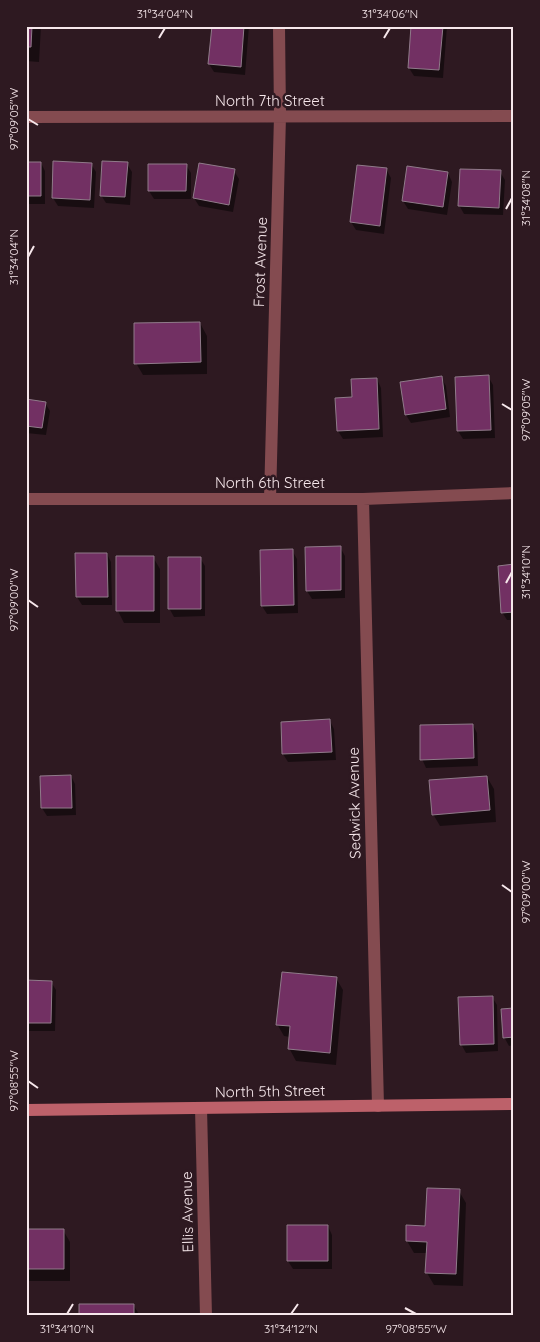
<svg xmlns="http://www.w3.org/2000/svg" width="540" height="1342" font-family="Quicksand,sans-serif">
	<rect width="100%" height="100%" fill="#2e1921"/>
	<path fill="#0007" d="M26,26H41L39,62L26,61Z
		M213,26H249L245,75L214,72L209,64Z
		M412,26H447L443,78L414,76L409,68Z
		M26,163H41L45,171V204H26Z
		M91,164L96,172L94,208L58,206L53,198Z
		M127,164L132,172L130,205L106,203L101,195Z
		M186,165L191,173V199H154L149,191Z
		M386,169L391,178L384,234L356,230L351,222Z
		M234,171L239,179L233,212L199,206L194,198Z
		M500,172L505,180L503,215L464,214L459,205Z
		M448,173L452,182L447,215L408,209L403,201Z
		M200,323L207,336V374L143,375L136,363Z
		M488,376L493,385L495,438L463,439L458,431Z
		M441,377L446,386L450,417L411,423L406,415Z
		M377,379L381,388L383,437L343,439L338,431L336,399L353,398Z
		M26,401L45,403L50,411L46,435L26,433Z
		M340,547L345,556V598L312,599L307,591Z
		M292,550L297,559L298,613L267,614L262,606Z
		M107,554L111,562L112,605H82L77,597Z
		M153,557L160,569V623H124L118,611Z
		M200,558L205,566V616L174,617L169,608Z
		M514,566V620H507L502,612Z
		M330,721L334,729L336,760L288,762L283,754Z
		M473,725L477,733L478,766L426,768L422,759Z
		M71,776L75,784L76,815L47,816L42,808L41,777Z
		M487,777L494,789L496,822L440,826L433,814Z
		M336,978L343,990L336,1065L296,1061L289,1048L290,1037L284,1036L277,1024Z
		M26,982H51L56,990L55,1031H26Z
		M492,997L497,1005L498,1051L466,1053L461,1044Z
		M514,1009V1045L509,1046L504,1037Z
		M459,1191L466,1203L463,1286L434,1285L427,1273L428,1253H414L407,1241L426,1227Z
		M328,1226L332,1235V1269H293L288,1261Z
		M26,1230H63L70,1242V1281H26Z
		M134,1306L140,1316H81Z
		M238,1314L258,1315L259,1316H238Z"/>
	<path fill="#723063" stroke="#907b8a" d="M26,26H32L31,47H26Z
		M212,26H244L241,67L208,64Z
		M411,26H443L439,70L408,68Z
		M53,161L92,163L90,200L52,198Z
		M102,161L128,162L125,197L100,196Z
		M26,162H41V196H26Z
		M199,163L235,169L229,205L193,198Z
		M148,164H187L186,191H148Z
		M357,165L387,168L380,226L350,222Z
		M407,166L448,172L443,207L402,201Z
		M460,169L501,170L499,208L458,206Z
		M200,322L201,362L134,364V323Z
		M489,375L491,430L457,431L455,377Z
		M442,376L446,409L405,415L400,382Z
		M377,378L379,429L337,431L335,398L352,397L351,379Z
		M26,399L46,402L42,428L26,426Z
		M341,546V590L306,591L305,547Z
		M293,549L294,605L261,606L260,550Z
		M75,553H107L108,597H76Z
		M116,556H154V611H116Z
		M168,557H201V609H168Z
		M514,564V612L501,613L498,566Z
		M330,719L332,752L282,754L281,722Z
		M473,724L474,758L420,760V725Z
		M71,775L72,808H41L40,776Z
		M487,776L490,810L432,815L429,780Z
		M282,972L337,977L330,1053L288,1049L290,1026L276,1025Z
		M26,980L52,981L51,1023H26Z
		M493,996L494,1044L460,1045L458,997Z
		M514,1008V1037L503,1038L501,1009Z
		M427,1188L460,1189L456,1274L425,1273L427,1242L406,1241V1225L425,1226Z
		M287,1225H328V1261H287Z
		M26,1229H64V1269H26Z
		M79,1304H134V1316H79Z"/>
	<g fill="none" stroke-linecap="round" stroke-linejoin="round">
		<path stroke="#844b50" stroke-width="12" d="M26,117L514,116
			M26,499H363L514,493
			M270,499L280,116L279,26
			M363,499L378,1106
			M201,1108L206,1316"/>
		<path stroke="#bd616a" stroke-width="12" d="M26,1110L514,1104"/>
	</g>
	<path fill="none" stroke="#f6e7eb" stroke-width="2" d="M159,38L165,28M384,38L390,28M28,119L38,125M506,209L512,198M28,257L34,246M502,404L512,410M506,583L512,572M28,600L38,607M502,885L512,892M28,1081L38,1088M405,1308L416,1314M67,1314L73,1304M291,1314L298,1304"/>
	<g text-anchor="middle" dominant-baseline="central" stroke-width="5" stroke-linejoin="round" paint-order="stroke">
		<g font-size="15" fill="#f6e7eb" stroke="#2e1921">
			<text x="270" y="100">North 7th Street</text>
			<text transform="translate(260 262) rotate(-88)">Frost Avenue</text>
			<text x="270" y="482">North 6th Street</text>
			<text transform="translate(354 803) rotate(-91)">Sedwick Avenue</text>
			<text transform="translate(270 1091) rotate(-1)">North 5th Street</text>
			<text transform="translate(187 1212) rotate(-91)">Ellis Avenue</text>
		</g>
	</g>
	<rect width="540" height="1342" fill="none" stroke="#2e1921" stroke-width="55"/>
	<rect x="28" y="28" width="484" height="1286" fill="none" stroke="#f6e7eb" stroke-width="2"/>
	<g font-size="12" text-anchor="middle" fill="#f6e7eb">
		<text x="165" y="18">31°34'04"N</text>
		<text x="390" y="18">31°34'06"N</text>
		<text transform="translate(14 119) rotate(-90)" y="4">97°09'05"W</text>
		<text transform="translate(526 198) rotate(-90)" y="4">31°34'08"N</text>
		<text transform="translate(14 257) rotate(-90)" y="4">31°34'04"N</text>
		<text transform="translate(526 410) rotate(-90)" y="4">97°09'05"W</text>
		<text transform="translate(526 572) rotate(-90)" y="4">31°34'10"N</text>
		<text transform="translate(14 600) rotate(-90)" y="4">97°09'00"W</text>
		<text transform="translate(526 892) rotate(-90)" y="4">97°09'00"W</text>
		<text transform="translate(14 1081) rotate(-90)" y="4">97°08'55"W</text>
		<text x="67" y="1333">31°34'10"N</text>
		<text x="291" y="1333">31°34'12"N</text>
		<text x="416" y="1333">97°08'55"W</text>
	</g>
</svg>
